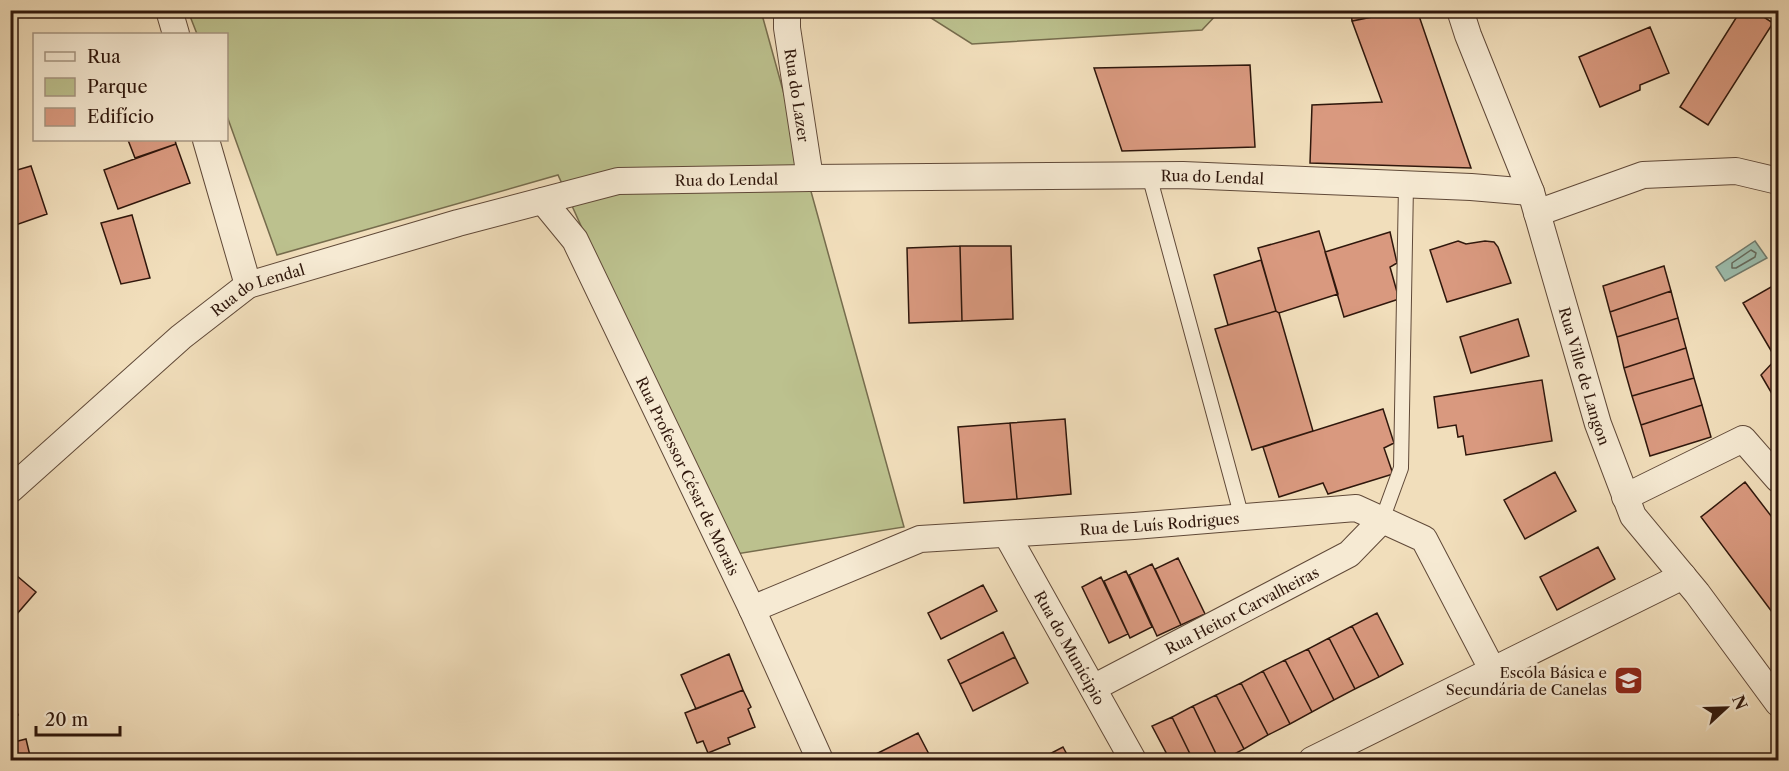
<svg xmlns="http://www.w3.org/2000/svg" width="1789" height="771" font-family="'Libre Caslon Text',serif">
	<rect width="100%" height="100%" fill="#f1debb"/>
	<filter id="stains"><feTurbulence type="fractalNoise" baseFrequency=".00333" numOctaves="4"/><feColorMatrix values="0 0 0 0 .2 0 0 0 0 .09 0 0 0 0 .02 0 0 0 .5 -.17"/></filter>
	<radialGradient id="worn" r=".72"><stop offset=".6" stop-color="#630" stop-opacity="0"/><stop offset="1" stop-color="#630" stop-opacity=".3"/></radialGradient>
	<path fill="#bcc18e" stroke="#766c4d" stroke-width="1.5" d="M188,11H761L904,527L730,555L558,175L277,255L227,116L226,34H197Z
		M920,11L1220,10V11L1202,30L972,44Z"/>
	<path fill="#9bbcac" stroke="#707a6c" stroke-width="1.5" d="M1755,241L1767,258L1725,281L1716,267Z"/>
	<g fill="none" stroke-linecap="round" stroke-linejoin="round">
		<path stroke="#656a5c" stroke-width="1.5" d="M1751,250L1756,253L1755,257L1736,268H1732V263Z"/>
	</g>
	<path fill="#d9997f" stroke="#2f170c" stroke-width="1.5" d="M1351,10H1407L1352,21Z
		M1407,10H1417L1471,168L1310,163L1312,105L1382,102L1352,21Z
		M1741,10H1753L1773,23L1708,125L1680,107Z
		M1650,27L1669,73L1640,85V90L1600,107L1579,57Z
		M1250,65L1255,147L1122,151L1094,68Z
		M128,140H175L176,144L135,158Z
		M176,144L190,183L118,209L104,170Z
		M31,166L47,214L10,227V172Z
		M132,215L150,278L121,284L101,223Z
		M1319,231L1338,294L1279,313L1276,311L1258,248Z
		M1390,232L1397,263L1390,267L1399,299L1344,317L1325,252Z
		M1458,241L1466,244L1485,241L1494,242L1498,247L1511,283L1447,302L1430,250Z
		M960,246H1011L1013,319L962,321Z
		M960,246L962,321L909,323L907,248Z
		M1261,260L1276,311L1228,325L1214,275Z
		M1664,266L1671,291L1610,312L1603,286Z
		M1778,283V404L1761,375L1776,359L1743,303Z
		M1671,291L1678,318L1617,337L1610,312Z
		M1276,311L1279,313L1313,431L1252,450L1215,329Z
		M1678,318L1686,348L1624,368L1617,337Z
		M1518,319L1529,356L1471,373L1460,337Z
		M1686,348L1694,378L1632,396L1624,368Z
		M1694,378L1702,405L1641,425L1632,396Z
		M1542,380L1552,441L1466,455L1463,436L1458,437L1456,425L1438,428L1434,397Z
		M1702,405L1711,437L1650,456L1641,425Z
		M1383,409L1394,443L1384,448L1393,474L1328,494L1323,483L1279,497L1263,447Z
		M1065,419L1071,494L1017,499L1010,423Z
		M1010,423L1017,499L964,503L958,427Z
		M1555,472L1576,511L1525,539L1504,500Z
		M1745,482L1778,525V620L1701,517Z
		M1598,547L1615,579L1557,610L1540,577Z
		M1178,558L1205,614L1181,625L1155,569Z
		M1152,564L1181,625L1157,636L1129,575Z
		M10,570L36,592L10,622Z
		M1126,571L1152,627L1130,638L1104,581Z
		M1101,577L1128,634L1109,643L1082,587Z
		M983,585L997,611L941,639L928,613Z
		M1377,613L1403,664L1379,677L1352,626Z
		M1352,626L1379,677L1355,689L1329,638Z
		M1003,632L1015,657L960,684L948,660Z
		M1329,638L1355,689L1334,700L1308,649Z
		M1308,649L1334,700L1312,712L1285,660Z
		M729,654L743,690L696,709L681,675Z
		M1015,657L1028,683L973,711L960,684Z
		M1285,660L1312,712L1290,724L1263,671Z
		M1263,671L1290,724L1268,735L1241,683Z
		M1241,683L1268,735L1244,749L1216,695Z
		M10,690L18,715L10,717Z
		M743,690L751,707L748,709L755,727L728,738L730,744L708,753L703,741L697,743L685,713Z
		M1216,695L1244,749L1223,760H1219L1193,706Z
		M1193,706L1219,760H1193L1172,717Z
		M1172,717L1193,760H1170L1152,726Z
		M918,733L932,760H864Z
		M26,739L31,760H10V743Z
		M1063,747L1070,760H1038Z"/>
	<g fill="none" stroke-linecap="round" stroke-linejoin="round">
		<defs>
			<path id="lane" d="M1149,175L1242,518
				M1382,520L1401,468L1406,185"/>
			<g id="street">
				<path d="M169,10L176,34"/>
				<path id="s1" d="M787,10V28L810,178"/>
				<path id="s2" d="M1460,10L1468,35L1531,192L1598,424L1633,516L1697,593L1778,703"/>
				<path d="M206,140L248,285"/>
				<path id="s3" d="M543,201L575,240L752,609L820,760"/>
				<path d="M1537,213L1643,175L1736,171L1778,181"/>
				<path id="s4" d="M10,490L181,337L248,285L458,223L618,181L810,178L1183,175L1471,187L1531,192"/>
				<path d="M1625,497L1743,439L1778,479"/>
				<path id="s5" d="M1007,535L1133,760"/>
				<path id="s6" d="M752,609L920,539L1134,526L1356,508L1424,539L1493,671"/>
				<path id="s7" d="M1093,688L1349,554L1382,520"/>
				<path d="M1312,760L1683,576"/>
			</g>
		</defs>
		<use href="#lane" stroke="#604938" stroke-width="16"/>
		<use href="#street" stroke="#604938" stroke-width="28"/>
		<use href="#lane" stroke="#f6ead3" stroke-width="14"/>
		<use href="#street" stroke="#f6ead3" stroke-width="26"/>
	</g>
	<defs>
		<symbol id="school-square" viewBox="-11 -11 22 22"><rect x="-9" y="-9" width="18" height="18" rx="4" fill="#8f2418" stroke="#f6ead3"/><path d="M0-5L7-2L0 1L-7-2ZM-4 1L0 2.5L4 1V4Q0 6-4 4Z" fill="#fff"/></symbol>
	</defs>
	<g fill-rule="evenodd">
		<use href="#school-square" x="1612" y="664" width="33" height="33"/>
	</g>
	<g text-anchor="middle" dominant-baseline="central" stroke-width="5" stroke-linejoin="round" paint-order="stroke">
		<g font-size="15" fill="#2f170c" stroke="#f6ead3">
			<text stroke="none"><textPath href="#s1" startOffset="86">Rua do Lazer</textPath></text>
			<text stroke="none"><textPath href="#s4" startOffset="1293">Rua do Lendal</textPath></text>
			<text stroke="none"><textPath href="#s4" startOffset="807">Rua do Lendal</textPath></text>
			<text stroke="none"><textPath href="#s4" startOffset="321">Rua do Lendal</textPath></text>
			<text stroke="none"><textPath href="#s2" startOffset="387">Rua Ville de Langon</textPath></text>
			<text stroke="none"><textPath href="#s3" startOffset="312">Rua Professor César de Morais</textPath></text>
			<text stroke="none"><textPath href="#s6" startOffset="422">Rua de Luís Rodrigues</textPath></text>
			<text stroke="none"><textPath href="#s7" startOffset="168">Rua Heitor Carvalheiras</textPath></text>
			<text stroke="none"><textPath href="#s5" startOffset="129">Rua do Munícipio</textPath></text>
		</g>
		<g font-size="15" fill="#2f170c" stroke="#f6ead3" text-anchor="end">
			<text x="1607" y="672">Escola Básica e<tspan x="1607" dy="17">Secundária de Canelas</tspan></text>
		</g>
	</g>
	<rect width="1789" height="771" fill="none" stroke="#f1debb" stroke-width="36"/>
	<rect x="12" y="12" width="1765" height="747" fill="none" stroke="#2f170c" stroke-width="3"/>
	<rect x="18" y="18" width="1753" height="735" fill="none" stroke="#2f170c" stroke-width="1.5"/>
	<rect x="33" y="33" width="195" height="108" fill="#f6ead3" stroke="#a69683" stroke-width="1.5"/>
	<rect x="45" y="52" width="30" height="9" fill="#f6ead3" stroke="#a69683" stroke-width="1.5"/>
	<text x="87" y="63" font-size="18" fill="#2f170c">Rua</text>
	<rect x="45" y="78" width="30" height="18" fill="#bcc18e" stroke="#a69683" stroke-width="1.5"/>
	<text x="87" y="93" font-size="18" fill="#2f170c">Parque</text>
	<rect x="45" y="108" width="30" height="18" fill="#d9997f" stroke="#a69683" stroke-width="1.5"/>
	<text x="87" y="123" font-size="18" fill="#2f170c">Edifício</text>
	<g transform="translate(1726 708) rotate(68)" stroke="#f6ead3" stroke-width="4.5" paint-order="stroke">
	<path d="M0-4.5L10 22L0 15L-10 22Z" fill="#2f170c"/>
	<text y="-9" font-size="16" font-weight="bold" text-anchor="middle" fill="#2f170c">N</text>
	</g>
	<path d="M36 726v9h84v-9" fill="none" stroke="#2f170c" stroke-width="3"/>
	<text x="45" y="726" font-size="18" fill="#2f170c" stroke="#f6ead3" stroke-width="4.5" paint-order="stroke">20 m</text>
	<rect width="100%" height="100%" filter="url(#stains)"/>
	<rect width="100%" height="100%" fill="url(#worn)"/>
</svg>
